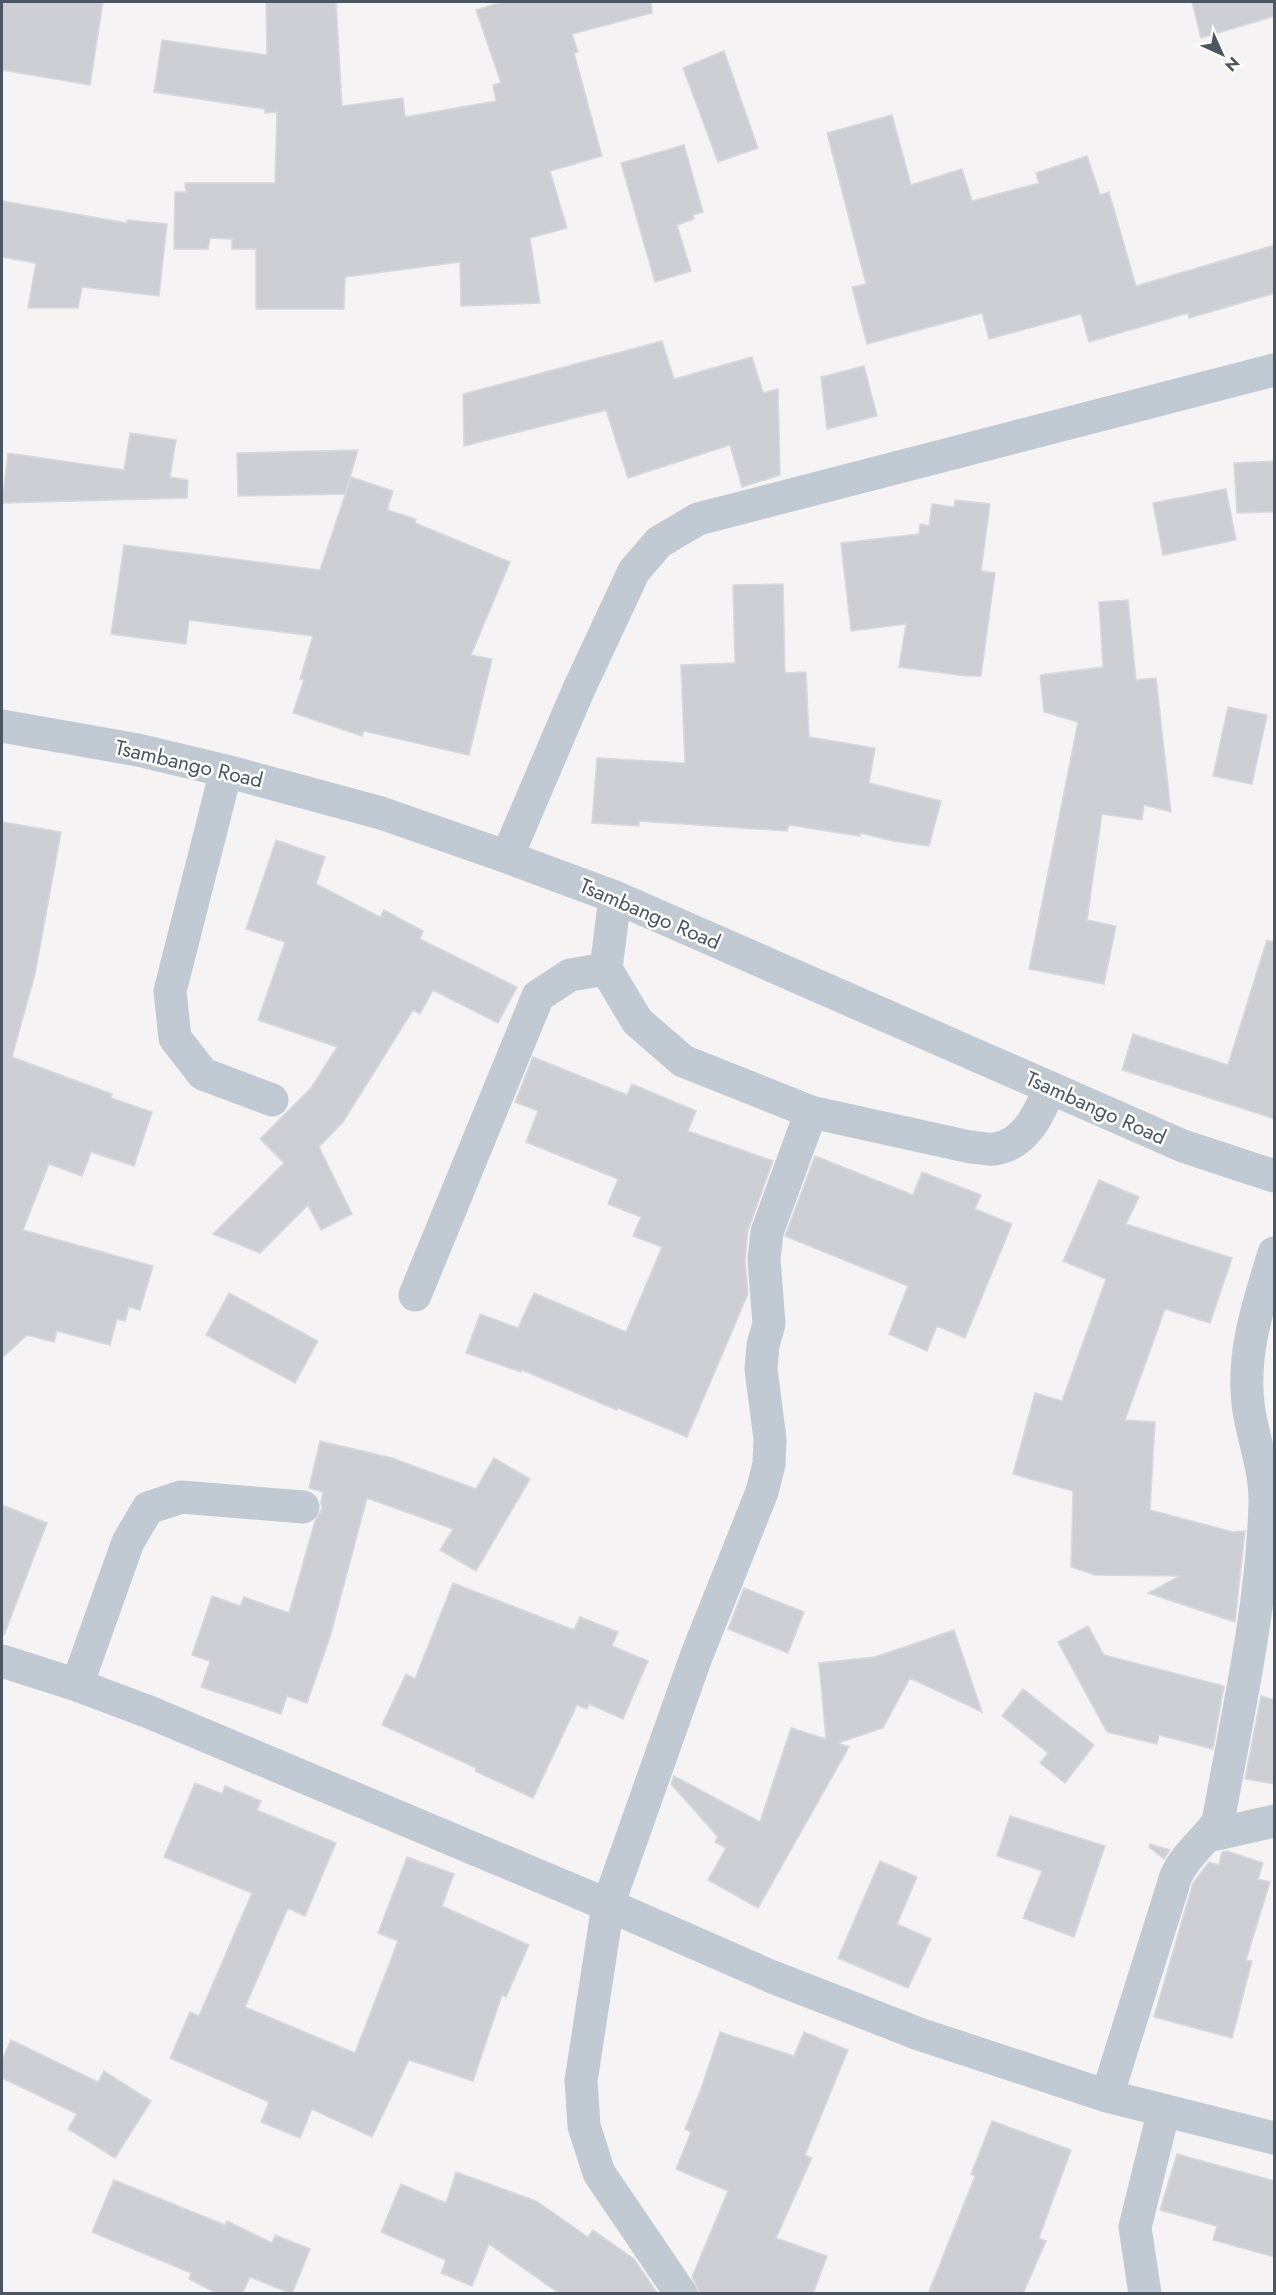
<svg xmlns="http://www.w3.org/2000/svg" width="1276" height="2295" font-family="Jost,sans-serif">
	<rect width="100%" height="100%" fill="#f5f3f3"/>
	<path fill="#cdcfd5" stroke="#d7d9de" stroke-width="1.5" d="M2,2H103L90,85L2,70Z
		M266,2H336L342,106L403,98L405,117L496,101L493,85L501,83L476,10L502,2H651L652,13L572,34L578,52L574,53L602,156L550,171L567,228L530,238L540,303L461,306L460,262L345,277L344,309H256V249H232V239L210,238L208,249H174L175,192H186L185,183H275L277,112L265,113V109L154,92L162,40L267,55Z
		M1192,2H1275V16L1201,38Z
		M724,51L758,148L718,162L683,68Z
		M892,115L911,185L962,169L972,201L1039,183L1036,173L1087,156L1100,195L1109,192L1136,286L1275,245V293L1189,318L1188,313L1089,342L1081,314L989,339L982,313L867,344L852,287L866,284L827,133Z
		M684,145L703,212L693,215L694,219L677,225L691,271L655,282L621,163Z
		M2,201L127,223V220L167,224L159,296L82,287L78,308H28L36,263L2,257Z
		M662,341L674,379L752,357L763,393L778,389L780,475L742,487L730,445L628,478L606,410L464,446L463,394Z
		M864,366L877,416L827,429L821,377Z
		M130,433L176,440L170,477L188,480L187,498L2,503L8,453L124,470Z
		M358,450L345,494L238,496L237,453Z
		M1275,461V512L1237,513L1234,463Z
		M351,477L393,491L387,510L416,519L415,523L510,562L471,655L492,659L469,755L364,731L362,736L293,713L304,680L300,679L313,636L189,620L186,644L111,634L124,545L320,570Z
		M1226,489L1236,540L1163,555L1153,503Z
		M955,500L990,504L981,571L995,573L981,676H966L899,667L906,624L851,631L841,543L919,534L920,524L929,526L932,504L954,507Z
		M783,584L785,673L806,672L809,737L875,748L869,783L941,801L929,846L893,841L860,833V836L789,825L787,831L639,821V826L592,823L597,758L685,763L681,665L735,663L733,585Z
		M1128,600L1136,680L1156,678L1171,812L1144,805L1142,820L1102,814L1087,920L1116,926L1104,984L1029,969L1078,722L1044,712L1040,675L1103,667L1099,602Z
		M1228,707L1267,715L1252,784L1213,776Z
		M2,822L61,832L35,974L12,1057L112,1094L111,1098L152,1112L134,1166L91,1152L82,1176L49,1164L23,1230L153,1266L140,1310L129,1307L125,1321L117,1319L110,1345L57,1331L54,1342L27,1335L2,1358Z
		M276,840L325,857L316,884L380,917L384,910L423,931L420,939L517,987L498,1023L433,990L420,1014L413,1010L343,1122L319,1147L352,1214L321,1230L308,1205L260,1253L213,1234L284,1163L260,1139L311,1088L337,1047L258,1020L285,942L246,929Z
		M1267,940L1275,942V1119L1122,1070L1133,1034L1228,1065Z
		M533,1057L627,1095L632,1084L696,1111L688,1131L773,1161L748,1230L745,1260L748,1294L687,1437L618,1408L617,1410L522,1370L521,1372L466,1353L480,1314L518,1328L534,1293L626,1332L662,1247L633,1236L641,1217L608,1204L618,1179L526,1142L538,1111L515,1102Z
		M815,1156L913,1195L922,1172L981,1195L975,1209L1012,1224L965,1338L937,1326L927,1351L889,1334L908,1286L785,1236Z
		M1099,1180L1139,1197L1126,1224L1232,1258L1210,1323L1165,1309L1125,1420L1155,1422L1150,1510L1233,1532L1245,1531L1235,1622L1148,1593L1180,1576L1095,1575L1071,1567L1073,1491L1013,1474L1035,1393L1062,1401L1106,1279L1063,1261Z
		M229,1293L318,1341L295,1383L206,1335Z
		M320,1441L392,1458L476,1489L494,1458L530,1479L476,1571L440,1550L453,1529L367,1498L330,1637L307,1703L287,1696L281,1714L201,1687L210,1661L192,1655L212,1596L240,1606L244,1597L289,1613L315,1521L322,1509L321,1502L323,1492L309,1488Z
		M2,1505L47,1523L4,1635L2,1634Z
		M453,1583L574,1630L580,1617L618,1632L612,1646L648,1661L623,1719L589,1704L587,1709L577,1705L533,1798L475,1771L476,1768L382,1725L406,1674L415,1679Z
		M744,1588L804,1612L788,1653L728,1629Z
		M1088,1626L1104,1655L1224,1686L1213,1749L1159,1735L1157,1744L1107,1732L1058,1642Z
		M954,1630L982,1712L910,1678L883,1728L838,1743L849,1747L758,1908L708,1880L726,1848L715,1842L718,1837L671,1784L674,1776L760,1822L791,1728L826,1739L819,1663L875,1657Z
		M1023,1689L1094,1745L1065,1783L1040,1763L1048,1753L1002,1716Z
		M1261,1696L1275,1700V1784L1245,1779Z
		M195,1783L222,1794L225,1786L261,1801L257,1810L336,1843L305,1916L288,1908L245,2007L355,2053L398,1941L378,1933L407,1857L454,1874L442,1906L529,1945L506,1997L502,1995L473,2081L409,2060L372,2137L312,2109L300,2138L261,2122L269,2102L170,2058L190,2012L199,2016L252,1893L164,1857Z
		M1010,1816L1105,1846L1074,1937L1023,1918L1042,1871L997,1856Z
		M1150,1844L1170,1850L1164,1859L1149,1847Z
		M1227,1851L1263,1863L1258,1879L1270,1882L1246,1960L1252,1961L1232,2038L1154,2017L1193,1883L1209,1862L1219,1865L1222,1852Z
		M880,1861L917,1877L897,1924L931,1939L908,1988L838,1958Z
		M720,2032L794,2056L804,2032L848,2050L805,2155L812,2158L776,2238L827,2256L813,2294H700L692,2277L728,2191L676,2169L691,2132L685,2129L701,2089Z
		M11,2040L98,2082L104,2071L151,2101L115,2158L68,2129L77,2114L2,2078V2060Z
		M992,2121L1071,2150L1039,2238L1046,2241L1023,2294H928L975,2176L971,2174Z
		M1177,2154L1275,2181V2257L1213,2240L1217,2226L1160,2210Z
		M456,2172L536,2201L588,2237L593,2230L634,2259L658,2294H560L489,2244L472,2286L441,2273L446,2260L381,2232L401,2184L446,2203Z
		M114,2180L225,2225L227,2221L272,2243L275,2235L310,2249L292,2294L250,2277L242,2294H218L189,2279L191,2273L92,2232Z"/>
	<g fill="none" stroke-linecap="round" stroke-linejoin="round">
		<path stroke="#c1cad2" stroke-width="33" d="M2,726L138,750L226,771L381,813L507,857L615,897L1183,1146L1274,1176
			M226,771L170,991L175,1038L203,1074L272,1100
			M507,857L578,691L634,571L659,542L698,519L1274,370
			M615,897L606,969L637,1021L683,1061L811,1112L970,1147C977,1147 987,1150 994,1149C1026,1145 1039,1113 1050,1088
			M415,1295L538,996L570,975L606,969
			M2,1661L77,1685L149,1712L608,1905L770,1976L919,2034L1107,2096L1274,2138
			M77,1685L128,1542L148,1508L181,1497L303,1507
			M1208,1836L1274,1821
			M1107,2096L1176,1876C1186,1854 1205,1841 1218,1822C1237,1716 1262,1610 1265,1503C1266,1469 1252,1437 1248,1404C1242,1351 1259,1303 1274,1253
			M681,2294L599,2173L584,2126L581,2081L608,1905L696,1657L762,1492L769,1464L770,1439L761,1369L763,1345L769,1324L764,1259L767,1232L811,1112
			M1145,2294L1135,2227L1164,2110"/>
	</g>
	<g text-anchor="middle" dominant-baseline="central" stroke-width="5" stroke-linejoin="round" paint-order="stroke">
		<g font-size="21" fill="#4a5661" stroke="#fff">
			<text transform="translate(189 764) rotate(13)">Tsambango Road</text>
			<text transform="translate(650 914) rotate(23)">Tsambango Road</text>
			<text transform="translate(1096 1108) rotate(24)">Tsambango Road</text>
		</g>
	</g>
	<rect width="1276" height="2295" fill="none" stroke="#4a5661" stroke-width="6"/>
	<g transform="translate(1222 54) rotate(135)" stroke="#ffffff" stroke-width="4.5" paint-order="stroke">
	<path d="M0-4.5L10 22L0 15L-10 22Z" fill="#4a5661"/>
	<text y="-9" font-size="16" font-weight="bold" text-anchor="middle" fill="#4a5661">N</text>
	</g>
</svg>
